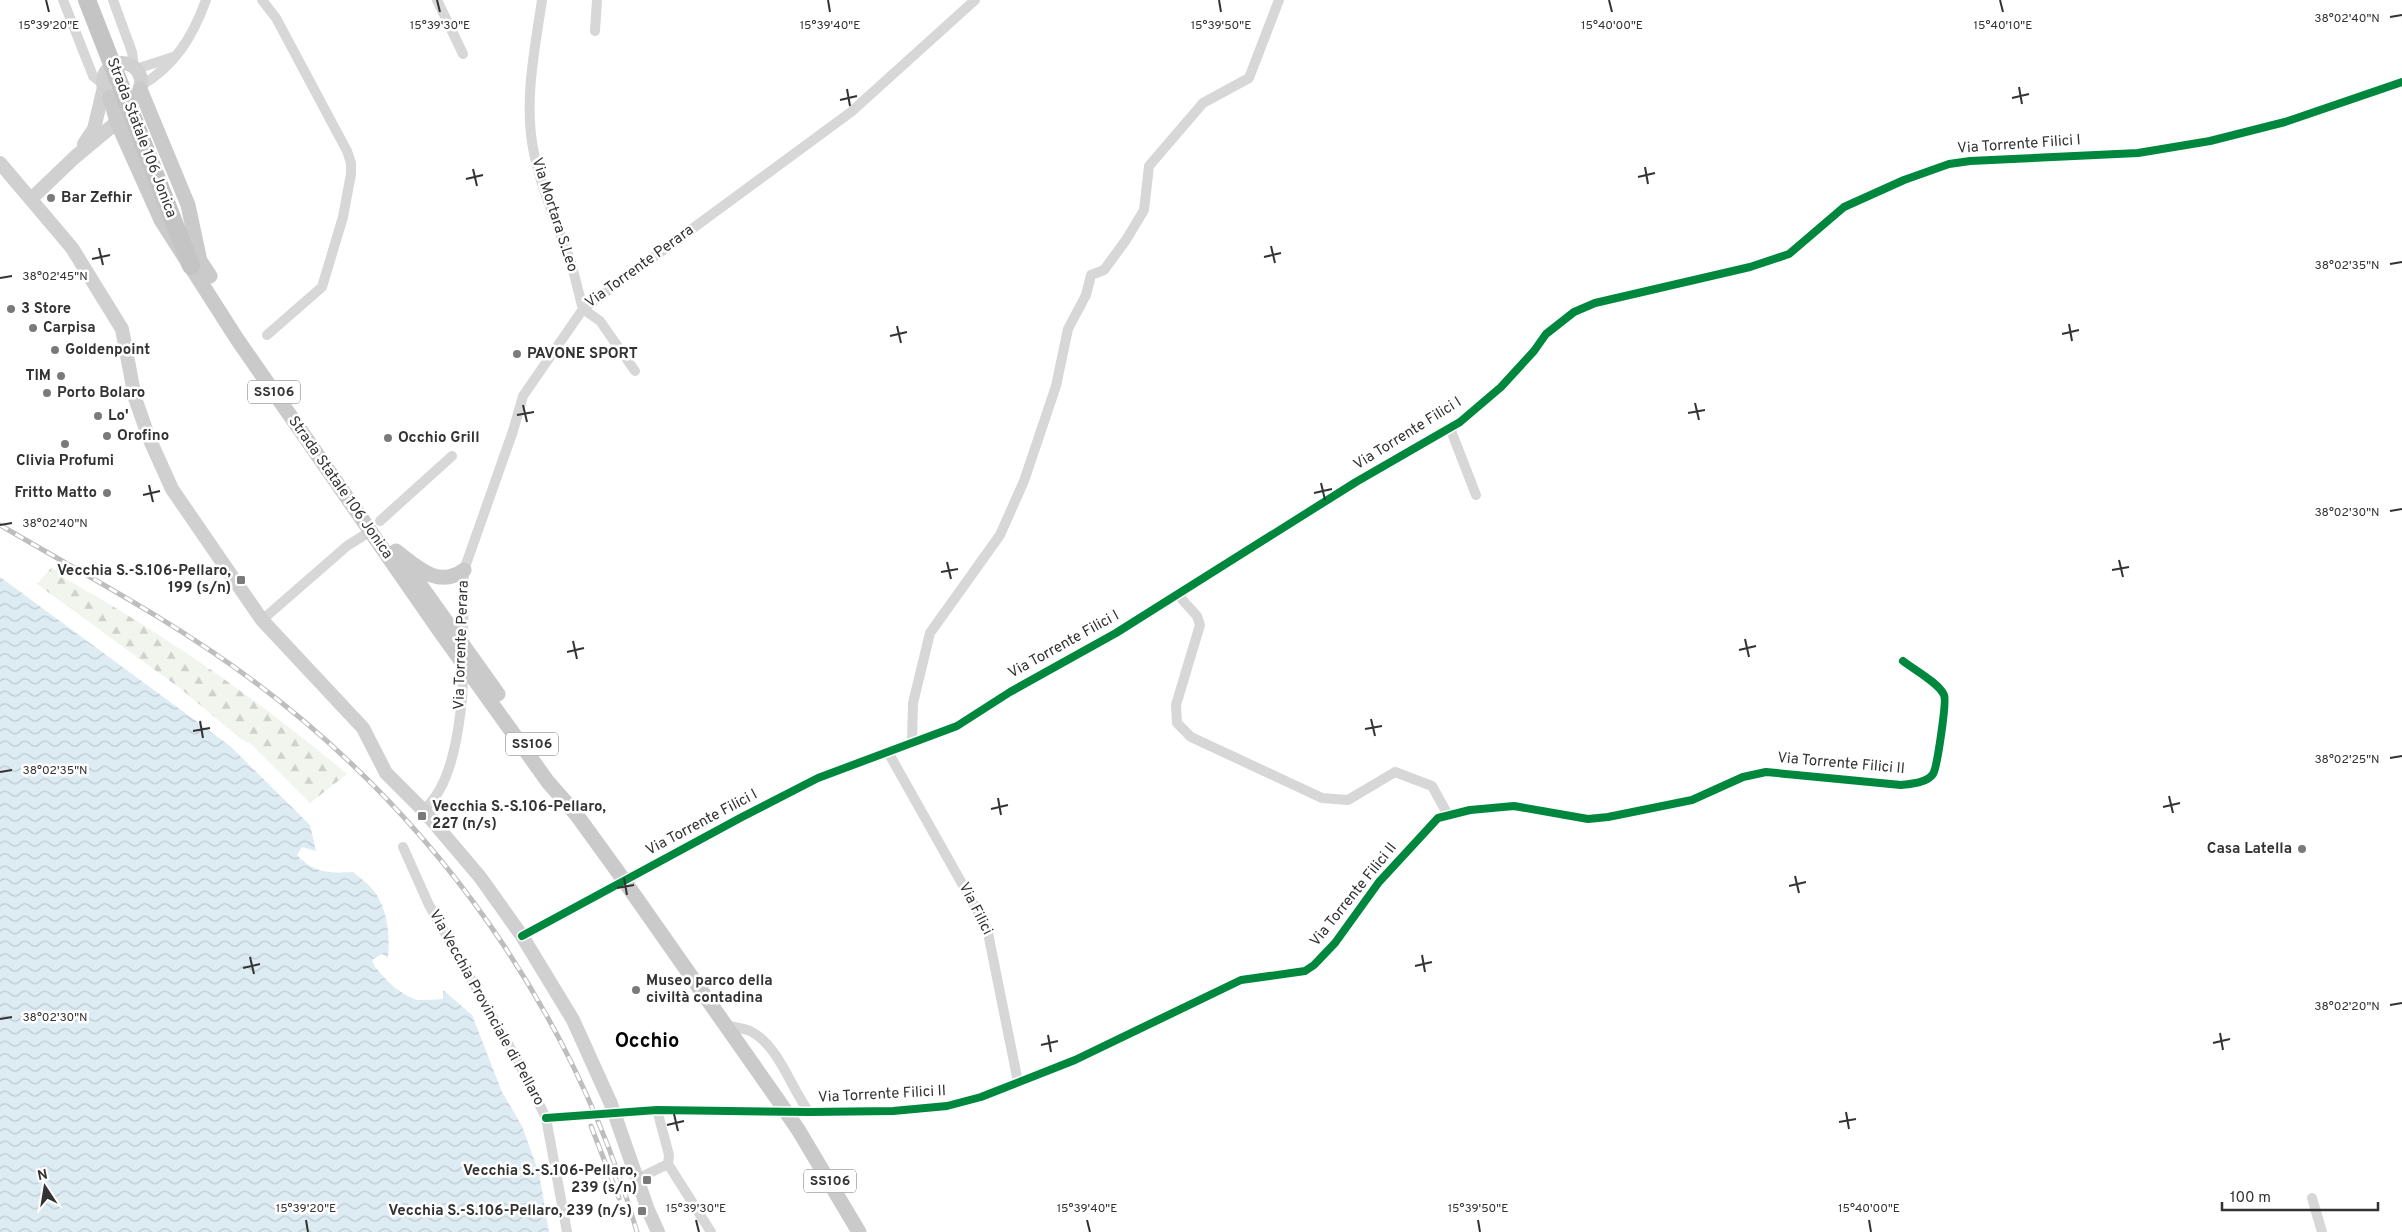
<svg xmlns="http://www.w3.org/2000/svg" width="2402" height="1232" font-family="Overpass,sans-serif">
	<defs>
		<pattern id="forest-firs" width="22" height="20" patternUnits="userSpaceOnUse" patternTransform="scale(1.25)"><rect width="22" height="20" fill="#f1f5ed"/><path d="M5 1l3.5 6h-7zM16 11l3.5 6h-7z" fill="#cfd2cc"/></pattern>
		<pattern id="water-waves" width="16" height="10" patternUnits="userSpaceOnUse" patternTransform="scale(1.25)"><rect width="16" height="10" fill="#ddebf3"/><path d="M0 5q4-4 8 0t8 0" fill="none" stroke="#becad1"/></pattern>
	</defs>
	<rect width="100%" height="100%" fill="#fff"/>
	<path fill="url(#forest-firs)" d="M52,567L64,578C166,635 257,699 347,774L310,803L251,744L241,739L181,689L37,584Z"/>
	<path fill="url(#water-waves)" d="M0,577L230,746L310,825L316,851L302,847L297,855C315,874 329,873 353,872C360,878 369,884 374,891C388,910 390,935 388,958L382,954L373,960C376,974 404,998 419,1000C426,1000 435,999 443,999V990L472,1015L502,1092L522,1126L539,1173L549,1232H0Z"/>
	<path fill="#fff" d="M382,954L390,960L382,957L375,961L377,966L397,986L418,997H440L441,989L443,990V999L417,1000L395,988L375,967L372,960Z"/>
	<g fill="none" stroke-linecap="round" stroke-linejoin="round">
		<path stroke="#d7d7d7" stroke-width="10" d="M63,0L93,76L103,84
			M113,0L132,52L134,67
			M262,0L276,18L347,151L351,163V174L343,217L322,287L267,335
			M437,0L463,54
			M542,0C535,48 524,100 533,148C540,186 556,221 569,257C575,274 578,292 583,309L600,321L635,371
			M595,31L597,0
			M136,69L173,57
			M141,86C176,64 192,38 206,0
			M1450,428L1476,495
			M380,521L452,456
			M1178,595L1197,616L1200,625L1176,705L1177,723L1191,737L1322,798L1348,800L1395,772L1432,786L1448,815
			M262,620L347,546L366,534
			M463,644L464,570L513,431L523,396L583,309L851,112L975,0
			M912,743L913,703L930,633L1000,535L1024,481L1056,386L1068,329L1086,295L1091,275L1104,270L1126,240L1144,210L1149,166L1203,103L1249,78L1279,0
			M888,752L987,928L1018,1082
			M424,811C429,804 436,797 440,789C457,759 464,698 463,664
			M403,847L429,905L520,1065L546,1118L567,1232
			M522,936L742,817L818,778L957,726L1010,692L1116,633L1356,482L1460,422L1501,387L1534,351L1546,334L1574,312L1595,303L1750,267L1789,254L1844,207L1904,180L1949,164L1970,161L2138,153L2210,141L2285,122L2402,82
			M725,1025C733,1027 745,1028 752,1032C779,1047 791,1088 809,1112
			M657,1110L669,1155L668,1164
			M546,1118L657,1110L809,1112L893,1111L947,1106L981,1097L1075,1060L1241,980L1305,971L1314,965L1335,943L1379,882L1438,818L1470,810L1514,806L1588,819L1608,817L1692,800L1743,777L1766,772L1901,785C1911,784 1927,783 1933,774C1937,768 1947,701 1944,695C1939,683 1913,669 1903,661
			M637,1179L668,1164L711,1232
			M2312,1198L2322,1232"/>
		<path stroke="#d0d0d0" stroke-width="14" d="M103 82a19 19 0 1 1 38 0a19 19 0 1 1-38 0Z
			M84,144L94,129L104,87
			M0,163L72,248L122,329L135,398L149,438L172,489L262,620L363,728L386,773L424,811L480,877L522,936L573,1020L611,1104L648,1210L658,1232
			M31,199L75,157L117,122L121,113"/>
		<path stroke="#cacaca" stroke-width="15" d="M140,89L188,205L200,261L210,276
			M110,97L117,122L161,220L237,339L439,630L548,782L576,814L618,872L778,1100L799,1131L859,1232
			M396,551C417,567 438,589 464,570
			M404,562L498,694"/>
		<path stroke="#c4c4c4" stroke-width="18" d="M87,0L191,266"/>
		<defs>
			<path id="rail" d="M0,525C85,575 173,621 252,680C436,817 573,1011 637,1232
				M591,1126L619,1198"/>
		</defs>
		<use href="#rail" stroke="#bebebe" stroke-width="5"/>
		<use href="#rail" stroke="#fff" stroke-width="3" stroke-dasharray="9" stroke-linecap="butt"/>
		<defs>
			<path id="cycleway" d="M522,936L742,817L818,778L957,726L1010,692L1116,633L1356,482L1460,422L1501,387L1534,351L1546,334L1574,312L1595,303L1750,267L1789,254L1844,207L1904,180L1949,164L1970,161L2138,153L2210,141L2285,122L2402,82
				M546,1118L657,1110L809,1112L893,1111L947,1106L981,1097L1075,1060L1241,980L1305,971L1314,965L1335,943L1379,882L1438,818L1470,810L1514,806L1588,819L1608,817L1692,800L1743,777L1766,772L1901,785C1911,784 1927,783 1933,774C1937,768 1947,701 1944,695C1939,683 1913,669 1903,661"/>
		</defs>
		<use href="#cycleway" stroke="#fff" stroke-width="11"/>
		<use href="#cycleway" stroke="#00873e" stroke-width="8"/>
	</g>
	<path fill="none" stroke="#333" stroke-width="2" d="M46,0L49,12M437,0L440,12M828,0L830,12M1219,0L1221,12M1609,0L1612,12M2000,0L2003,12M2390,17L2402,15M2019,87L2022,104M847,89L850,106M2012,98L2029,94M840,100L857,96M1645,167L1648,184M473,169L477,186M1638,177L1655,173M466,179L483,175M1271,246L1275,263M99,248L103,265M1264,257L1281,253M92,259L110,255M2390,264L2402,262M0,278L12,276M2069,324L2072,341M897,326L901,343M2062,334L2079,330M890,336L907,332M1695,403L1699,420M523,405L527,422M1688,413L1705,410M517,415L534,412M1321,483L1325,500M149,485L153,502M1314,493L1332,489M143,495L160,491M2390,511L2402,509M0,525L12,523M2119,560L2123,577M947,562L951,579M2112,570L2129,567M941,572L958,569M1745,639L1749,657M573,641L577,659M1739,650L1756,646M567,652L584,648M1371,719L1375,736M200,721L203,738M1365,729L1382,726M193,731L210,728M2390,758L2402,756M0,772L12,770M2169,796L2173,813M998,798L1001,815M2163,807L2180,803M991,809L1008,805M1795,876L1799,893M624,878L627,895M1789,886L1806,882M617,888L634,885M1422,955L1425,972M250,957L254,974M1415,966L1432,962M243,968L260,964M2390,1005L2402,1003M0,1019L12,1017M2220,1033L2223,1050M1048,1035L1051,1052M2213,1043L2230,1039M1041,1045L1058,1041M1846,1112L1849,1129M674,1114L678,1131M1839,1122L1856,1119M667,1125L684,1121M306,1220L308,1232M696,1220L699,1232M1087,1220L1090,1232M1478,1220L1480,1232M1869,1220L1871,1232"/>
	<g fill="#7a7a7a" stroke="#fff" stroke-width="2">
		<circle cx="51" cy="198" r="5"/>
		<circle cx="11" cy="309" r="5"/>
		<circle cx="33" cy="328" r="5"/>
		<circle cx="55" cy="350" r="5"/>
		<circle cx="517" cy="354" r="5"/>
		<circle cx="61" cy="376" r="5"/>
		<circle cx="47" cy="393" r="5"/>
		<circle cx="98" cy="416" r="5"/>
		<circle cx="107" cy="436" r="5"/>
		<circle cx="388" cy="438" r="5"/>
		<circle cx="65" cy="444" r="5"/>
		<circle cx="107" cy="493" r="5"/>
		<rect x="236" y="575" width="10" height="10" rx="2.5"/>
		<rect x="417" y="811" width="10" height="10" rx="2.5"/>
		<circle cx="2302" cy="849" r="5"/>
		<circle cx="636" cy="990" r="5"/>
		<rect x="642" y="1175" width="10" height="10" rx="2.5"/>
		<rect x="637" y="1206" width="10" height="10" rx="2.5"/>
	</g>
	<g text-anchor="middle" dominant-baseline="central" stroke-width="5" stroke-linejoin="round" paint-order="stroke">
		<g fill="#fff" stroke="#707070" stroke-width="1">
			<rect x="248" y="380.5" width="52" height="23" rx="4"/>
			<rect x="506" y="732.5" width="52" height="23" rx="4"/>
			<rect x="804" y="1169.5" width="52" height="23" rx="4"/>
		</g>
		<g font-size="14" font-weight="bold" fill="#333">
			<text x="274" y="392">SS106</text>
			<text x="532" y="744">SS106</text>
			<text x="830" y="1181">SS106</text>
		</g>
		<g font-size="15" fill="#333" stroke="#fff">
			<text transform="translate(141 138) rotate(69)">Strada Statale 106 Jonica</text>
			<text transform="translate(2019 145) rotate(-4)">Via Torrente Filici I</text>
			<text transform="translate(554 215) rotate(72)">Via Mortara S.Leo</text>
			<text transform="translate(640 267) rotate(-36)">Via Torrente Perara</text>
			<text transform="translate(1408 434) rotate(-32)">Via Torrente Filici I</text>
			<text transform="translate(340 488) rotate(55)">Strada Statale 106 Jonica</text>
			<text transform="translate(462 645) rotate(-88)">Via Torrente Perara</text>
			<text transform="translate(1064 645) rotate(-29)">Via Torrente Filici I</text>
			<text transform="translate(1841 764) rotate(5)">Via Torrente Filici II</text>
			<text transform="translate(702 823) rotate(-28)">Via Torrente Filici I</text>
			<text transform="translate(1354 895) rotate(-51)">Via Torrente Filici II</text>
			<text transform="translate(975 909) rotate(63)">Via Filici</text>
			<text transform="translate(486 1008) rotate(61)">Via Vecchia Provinciale di Pellaro</text>
			<text transform="translate(882 1095) rotate(-3)">Via Torrente Filici II</text>
		</g>
		<g font-size="15" font-weight="bold" fill="#333" stroke="#fff" text-anchor="start">
			<text x="61" y="198">Bar Zefhir</text>
			<text x="21" y="309">3 Store</text>
			<text x="43" y="328">Carpisa</text>
			<text x="65" y="350">Goldenpoint</text>
			<text x="527" y="354">PAVONE SPORT</text>
			<text x="51" y="376" text-anchor="end">TIM</text>
			<text x="57" y="393">Porto Bolaro</text>
			<text x="108" y="416">Lo'</text>
			<text x="117" y="436">Orofino</text>
			<text x="398" y="438">Occhio Grill</text>
			<text x="65" y="461" text-anchor="middle">Clivia Profumi</text>
			<text x="97" y="493" text-anchor="end">Fritto Matto</text>
			<text x="231" y="571" text-anchor="end">Vecchia S.-S.106-Pellaro,<tspan x="231" dy="17">199 (s/n)</tspan></text>
			<text x="432" y="807">Vecchia S.-S.106-Pellaro,<tspan x="432" dy="17">227 (n/s)</tspan></text>
			<text x="2292" y="849" text-anchor="end">Casa Latella</text>
			<text x="646" y="981">Museo parco della<tspan x="646" dy="17">civiltà contadina</tspan></text>
			<text x="637" y="1171" text-anchor="end">Vecchia S.-S.106-Pellaro,<tspan x="637" dy="17">239 (s/n)</tspan></text>
			<text x="632" y="1211" text-anchor="end">Vecchia S.-S.106-Pellaro, 239 (n/s)</text>
		</g>
		<g font-size="20" font-weight="bold" fill="#000" stroke="#fff">
			<text x="647" y="1042">Occhio</text>
		</g>
	</g>
	<g font-size="12" text-anchor="middle" fill="#333" stroke="#fff" stroke-width="5" stroke-linejoin="round" paint-order="stroke">
		<text x="2347" y="22">38°02'40"N</text>
		<text x="49" y="29">15°39'20"E</text>
		<text x="440" y="29">15°39'30"E</text>
		<text x="830" y="29">15°39'40"E</text>
		<text x="1221" y="29">15°39'50"E</text>
		<text x="1612" y="29">15°40'00"E</text>
		<text x="2003" y="29">15°40'10"E</text>
		<text x="2347" y="269">38°02'35"N</text>
		<text x="55" y="280">38°02'45"N</text>
		<text x="2347" y="516">38°02'30"N</text>
		<text x="55" y="527">38°02'40"N</text>
		<text x="2347" y="763">38°02'25"N</text>
		<text x="55" y="774">38°02'35"N</text>
		<text x="2347" y="1010">38°02'20"N</text>
		<text x="55" y="1021">38°02'30"N</text>
		<text x="306" y="1212">15°39'20"E</text>
		<text x="696" y="1212">15°39'30"E</text>
		<text x="1087" y="1212">15°39'40"E</text>
		<text x="1478" y="1212">15°39'50"E</text>
		<text x="1869" y="1212">15°40'00"E</text>
	</g>
	<g transform="translate(45 1187) rotate(348)" stroke="#ffffff" stroke-width="4" paint-order="stroke">
	<path d="M0-4L9 19L0 12L-9 19Z" fill="#333333"/>
	<text y="-8" font-size="14" font-weight="bold" text-anchor="middle" fill="#333333">N</text>
	</g>
	<path d="M2222 1202v8h156v-8" fill="none" stroke="#333333" stroke-width="2.5"/>
	<text x="2230" y="1202" font-size="15" fill="#333333" stroke="#ffffff" stroke-width="4" paint-order="stroke">100 m</text>
</svg>
